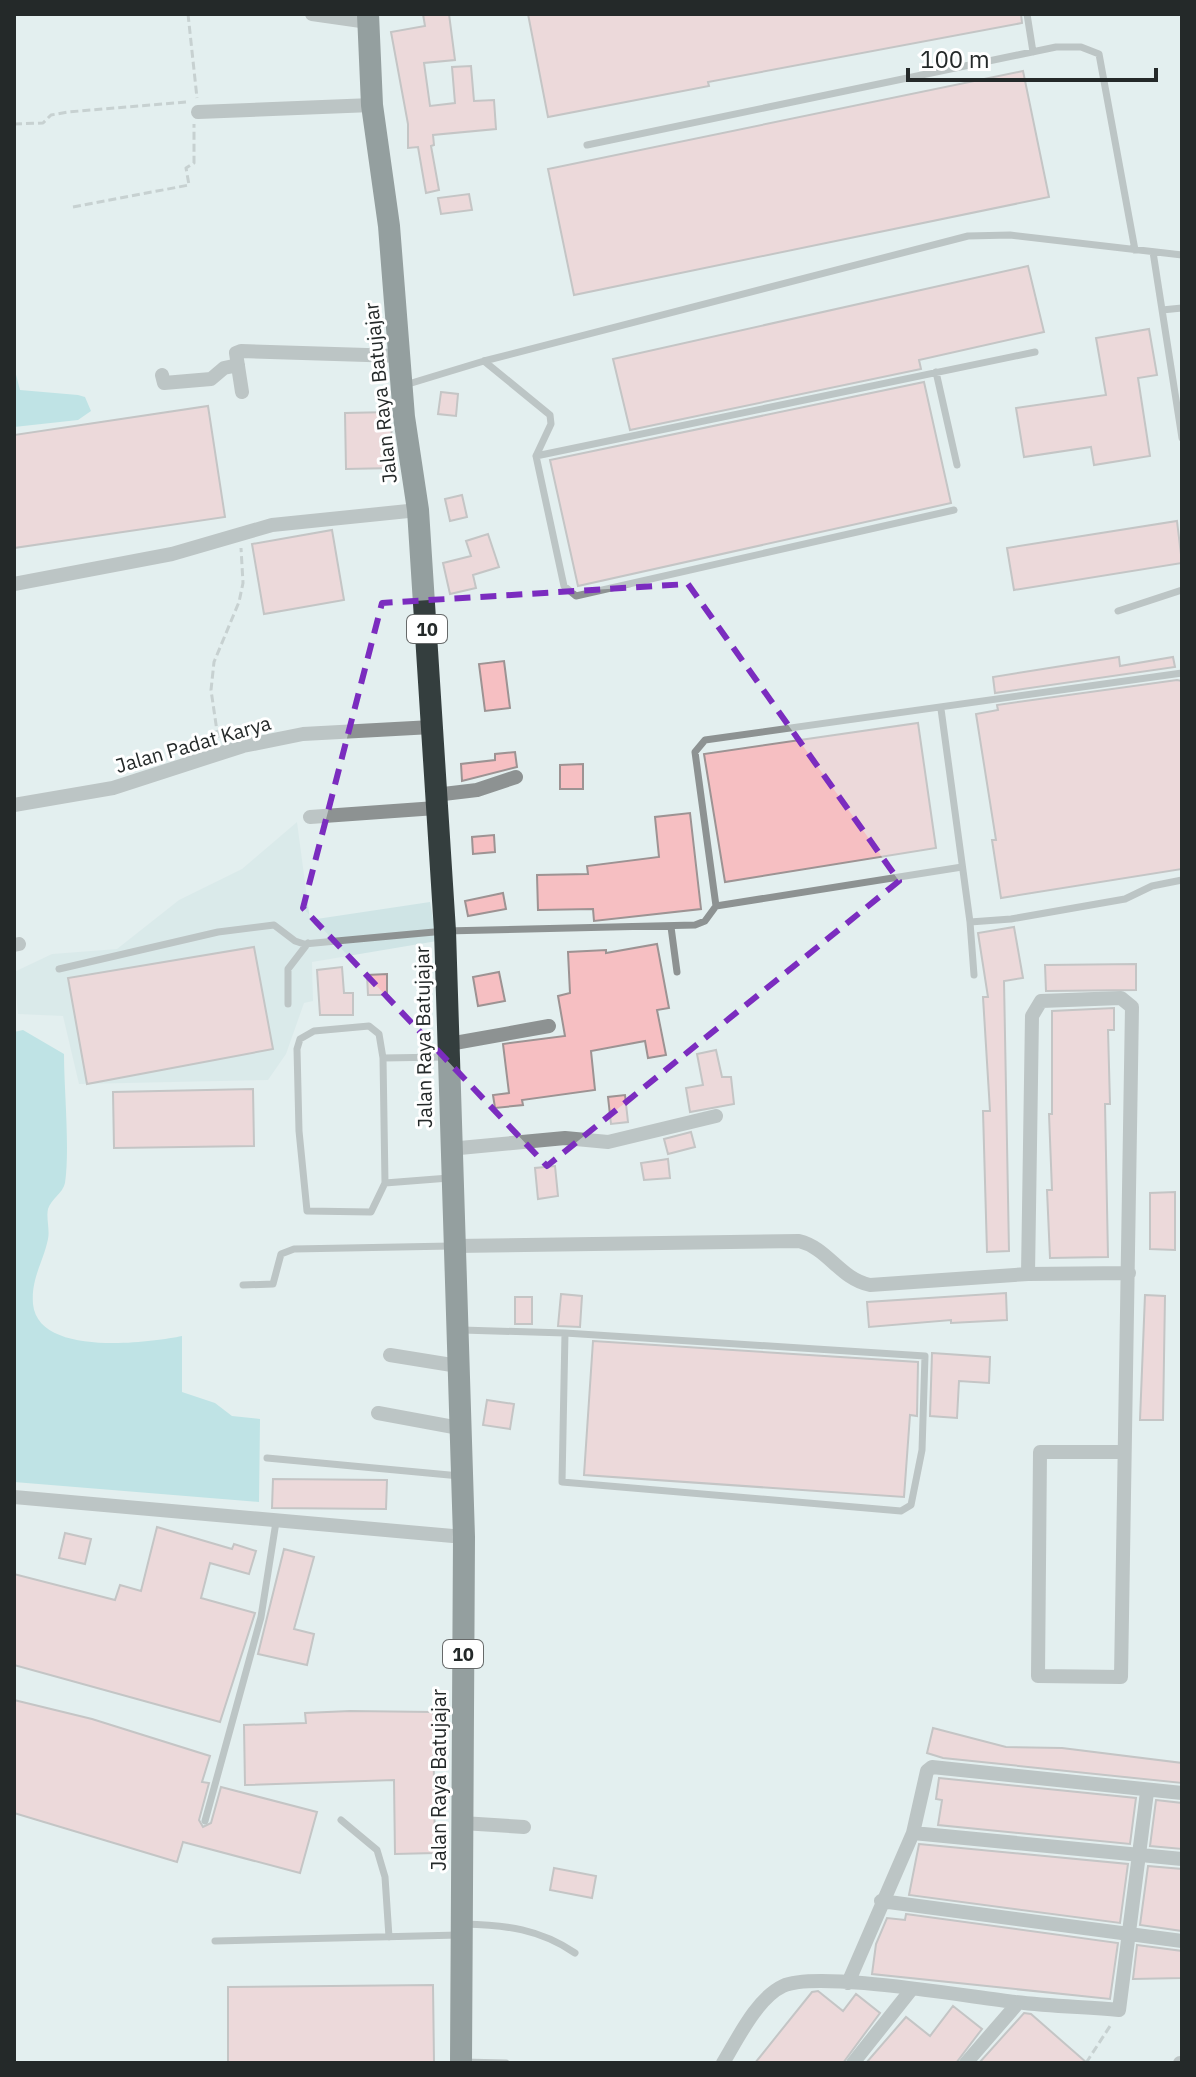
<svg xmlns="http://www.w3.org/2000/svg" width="1196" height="2077" font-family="'IBM Plex Sans',sans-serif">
	<rect width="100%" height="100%" fill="#e3efef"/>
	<path fill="#cfe4e5" d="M297,822L310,920L430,902L437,941L312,962L313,1001L304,1003L286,1054L268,1080L79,1084L63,1016L18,1014L14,972L52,954L117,949L179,900L242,869Z"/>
	<path fill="#92d6d9" d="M14,367L20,390L78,395L85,397L91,411L78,420L14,427Z
		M23,1030L64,1054C64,1090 70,1149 65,1183C63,1193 51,1199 48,1209C46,1218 50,1230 48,1239C43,1263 31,1278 33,1304C38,1357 148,1343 182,1336V1392L215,1403L232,1416L260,1419L259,1502L14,1482V1032Z"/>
	<path fill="#f6bfc2" stroke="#9d9393" stroke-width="2" d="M423,14H449L455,60L424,63L430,106L455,103L452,67L471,66L474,101L494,100L496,129L433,135L434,145L431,146L439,190L426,193L418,147L408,148V124L391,32L425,26Z
		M528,14H1021L1022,23L708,82L709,86L548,117Z
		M1023,71L1049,197L574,295L548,169Z
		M469,194L472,210L441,214L438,198Z
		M1028,266L1044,332L919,360L921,369L630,430L613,359Z
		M1149,329L1157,375L1138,378L1150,456L1094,465L1091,447L1024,457L1016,408L1106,395L1096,338Z
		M924,382L951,503L578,586L550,460Z
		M441,392L458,394L456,416L438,414Z
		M208,406L225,517L14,548V435Z
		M390,412L394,468L346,469L345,413Z
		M462,495L467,517L450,521L445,499Z
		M1177,521L1182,563L1014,590L1007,548Z
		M332,530L344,600L264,614L252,544Z
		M488,534L499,567L473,575L476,588L450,594L443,563L471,556L466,541Z
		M1119,657L1120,666L1173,657L1175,667L995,693L993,677Z
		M504,661L510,708L485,711L479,664Z
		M1177,680L1182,681V869L1001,898L992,840H996L976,714L998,710L997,705Z
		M918,723L936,848L725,882L704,754Z
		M515,752L517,767L462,781L461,764L495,760V754Z
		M583,764V789H560V765Z
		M690,813L701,909L594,921L593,909L538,910L537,875L588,874L587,866L659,857L655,817Z
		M494,835L495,852L473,854L472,837Z
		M503,893L506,909L468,916L465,901Z
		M1014,927L1023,978L1004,981L1009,1251L987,1252L983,1111H990L983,997H988L978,933Z
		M657,944L669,1008L657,1010L666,1055L648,1058L645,1041L591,1051L595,1090L522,1100L523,1105L495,1108L493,1095L509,1093L503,1044L565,1036L558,996L570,993L568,952L606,950V953Z
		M254,947L273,1049L87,1084L68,978Z
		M1136,964V990L1046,991L1045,965Z
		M342,967L344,993H353V1015H320L317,970Z
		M499,972L505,1001L478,1006L473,977Z
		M387,974V995H368L367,975Z
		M1114,1008V1030H1108L1110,1104H1105L1108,1257L1050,1258L1047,1190H1052L1049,1114H1052V1011Z
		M716,1050L722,1077H731L734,1104L690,1112L686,1088L703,1085L697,1054Z
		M253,1089L254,1146L114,1148L113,1092Z
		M625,1095L628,1122L611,1124L608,1097Z
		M691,1132L695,1147L668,1154L664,1139Z
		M668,1159L670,1178L644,1180L641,1163Z
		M555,1166L558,1196L538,1199L535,1168Z
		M1175,1192V1250L1150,1249V1193Z
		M1006,1293L1007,1320L951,1323V1320L869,1327L867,1302Z
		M561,1294L582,1296L580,1327L558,1326Z
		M1145,1295L1165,1296L1163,1420H1140Z
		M515,1297H532V1324H515Z
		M593,1341L918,1362L917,1416L910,1415L904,1497L584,1475Z
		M932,1353L990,1357L989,1383L959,1381L957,1418L930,1416Z
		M487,1400L514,1404L510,1429L483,1425Z
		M273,1479L387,1480L386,1509L272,1508Z
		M157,1527L232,1549L234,1544L256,1551L249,1574L210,1563L201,1598L255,1613L220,1722L14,1665V1574L115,1600L120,1585L141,1591Z
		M65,1533L91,1539L85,1564L59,1558Z
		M284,1549L314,1557L294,1629L314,1634L307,1665L258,1654Z
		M14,1700L92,1719L210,1756L202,1782L209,1783L199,1820L203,1827L211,1823L221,1787L317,1812L300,1873L183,1842L177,1862L14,1813Z
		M350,1711L433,1712L435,1853L395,1854L394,1780L245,1785L244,1725L306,1723L305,1713Z
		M933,1728L1006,1747L1062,1748L1182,1763V1783L943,1758L927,1753Z
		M939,1778L1136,1798L1130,1844L938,1825L942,1800L936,1799Z
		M1156,1800L1182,1803V1849L1150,1846Z
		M919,1844L1128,1864L1120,1923L909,1895Z
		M1148,1866L1182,1869V1931L1140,1925Z
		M554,1868L596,1876L592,1898L550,1890Z
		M906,1914L1118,1943L1110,1999L872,1974L876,1944L887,1918L905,1920Z
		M1137,1945L1182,1951V1978L1133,1979Z
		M433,1985L434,2063H228V1987Z
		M818,1991L843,2011L856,1994L880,2013L843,2063H755L812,1992Z
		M953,2006L982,2029L956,2063H866L906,2017L930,2036Z
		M1024,2013L1031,2014L1087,2063H979Z"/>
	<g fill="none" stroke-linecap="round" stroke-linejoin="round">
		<path stroke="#a4adad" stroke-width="3" stroke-dasharray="8 4" stroke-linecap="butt" d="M188,14L197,98
			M14,124L43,123L51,115L68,112L186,102
			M73,207L189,185L186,168L194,163V124
			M218,738L211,690L214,662L239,602L243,583L241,548
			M1086,2063L1112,2023"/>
		<path stroke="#8d9292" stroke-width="7" d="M1027,14L1033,52
			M587,145L1056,47H1081L1099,54L1135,250
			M1153,252L1182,438
			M1162,310L1182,308
			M484,361L550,415L551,424L536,456L1035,352
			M936,372L957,465
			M405,385L484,361L968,236L1010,235L1182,255
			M536,456L564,586L576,596L954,510
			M1118,611L1182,590
			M941,709L970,922L974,975
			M716,906L962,867
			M970,922L1011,919L1125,899L1152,886L1182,880
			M671,927L677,972
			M59,969L218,932L274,925L295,941L304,944L445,931L695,925L705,921L716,906L695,752L705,740L1182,673
			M288,1004V969L308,943
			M445,1057L383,1058L385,1183L449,1178
			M383,1058L379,1034L369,1026L314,1031L300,1039L297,1049L299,1131L307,1211L371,1212L385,1183
			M243,1285L273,1284L281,1254L294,1249L451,1246
			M462,1330L565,1333L925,1356L922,1450L911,1505L901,1511L562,1482L565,1333
			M267,1458L460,1476
			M341,1820L377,1850L385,1877L389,1937
			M205,1821L261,1617L276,1522
			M464,1924C506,1925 540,1929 575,1953
			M215,1941L459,1935
			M463,2062L506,2063"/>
		<path stroke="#8d9292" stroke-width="14" d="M312,14L368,22
			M198,112L372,105
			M162,375L164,383L211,379L224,368L238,365
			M242,392L236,353L241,351L399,356
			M14,584L172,554L272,525L418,510
			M435,795L477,790L516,777
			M14,805L113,788L243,746L303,734L432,727
			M310,817L436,808
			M14,945L19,944
			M449,1044L549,1026
			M449,1149L565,1138L608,1142L716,1116
			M455,1246L799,1241C828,1248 840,1279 870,1285L1028,1274L1129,1273
			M1028,1274L1032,1016L1041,1001L1121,998L1132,1007L1121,1677L1038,1676L1040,1452H1123
			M390,1355L458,1366
			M378,1413L459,1428
			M14,1497L464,1537
			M462,1823L524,1827
			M913,1833L1182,1859
			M881,1901L1182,1941
			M848,1983L913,1833L927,1771L932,1767L1182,1793
			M723,2063C737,2040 757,1998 783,1986C817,1970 969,1997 1015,2002C1049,2006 1084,2007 1119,2010L1147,1792
			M853,2063L911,1990
			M966,2063L1018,2003
			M1180,2063H1182"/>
		<path stroke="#343e3e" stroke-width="22" d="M368,14L372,105L389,226L404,417L418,510L445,931L464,1537L461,2063"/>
	</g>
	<path d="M0 0H1196V2077H0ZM688,584L899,881L547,1166L303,908L382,603Z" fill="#e3efef" fill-opacity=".55" fill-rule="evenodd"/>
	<path fill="none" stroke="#7b2cbf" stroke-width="6" stroke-dasharray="16 10" stroke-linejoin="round" d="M688,584L899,881L547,1166L303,908L382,603Z"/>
	<g text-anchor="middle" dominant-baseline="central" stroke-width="6" stroke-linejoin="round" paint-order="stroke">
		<g fill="#fff" stroke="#666969" stroke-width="2">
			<rect x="407" y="615" width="40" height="28" rx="6"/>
			<rect x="443" y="1640" width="40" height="28" rx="6"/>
		</g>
		<g font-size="18" font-weight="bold" fill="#242929">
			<text x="427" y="629">10</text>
			<text x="463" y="1654">10</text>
		</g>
		<g font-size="20" fill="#242929" stroke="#fff">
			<text transform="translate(380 393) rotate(-96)">Jalan Raya Batujajar</text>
			<text transform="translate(193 744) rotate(-16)">Jalan Padat Karya</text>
			<text transform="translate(423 1037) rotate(-91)">Jalan Raya Batujajar</text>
			<text transform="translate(438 1780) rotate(-90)">Jalan Raya Batujajar</text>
		</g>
	</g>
	<rect width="1196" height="2077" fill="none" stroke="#242929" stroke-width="32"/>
	<path d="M908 68v12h248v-12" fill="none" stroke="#242929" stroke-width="4"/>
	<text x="920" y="68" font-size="24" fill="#242929" stroke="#ffffff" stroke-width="6" paint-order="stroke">100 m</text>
</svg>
